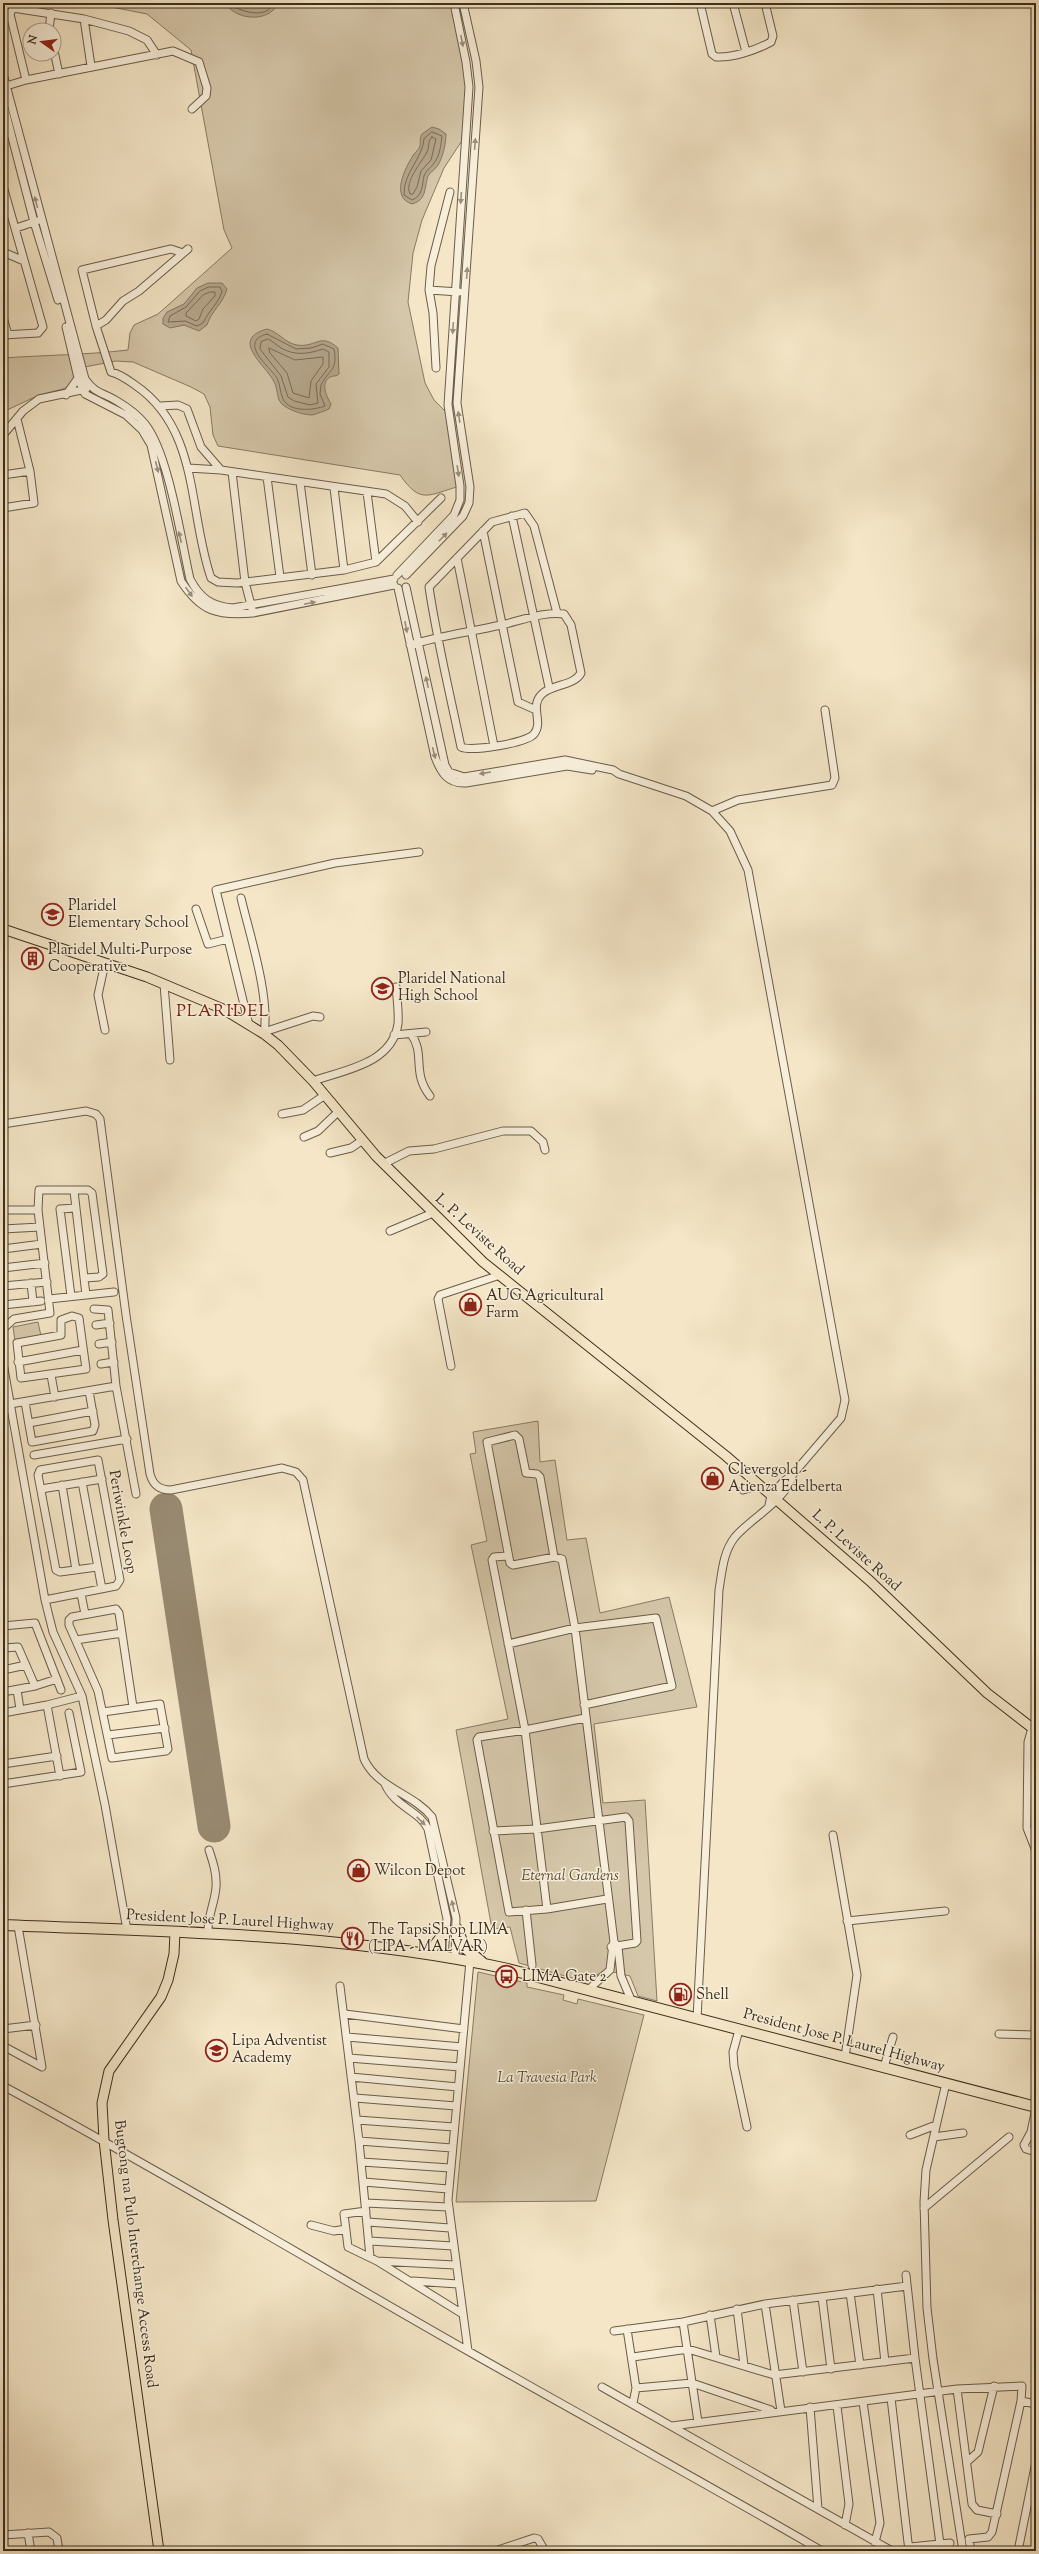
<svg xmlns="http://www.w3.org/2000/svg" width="1039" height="2554" font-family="'Sorts Mill Goudy',serif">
	<rect width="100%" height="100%" fill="#f4e6c7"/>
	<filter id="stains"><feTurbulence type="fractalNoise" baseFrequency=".005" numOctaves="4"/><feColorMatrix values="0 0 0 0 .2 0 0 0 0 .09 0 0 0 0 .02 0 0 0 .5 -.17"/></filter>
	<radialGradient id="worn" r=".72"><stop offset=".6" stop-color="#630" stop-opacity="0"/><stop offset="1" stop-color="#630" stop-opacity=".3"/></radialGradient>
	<path fill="#d5c7aa" stroke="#897a64" d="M91,3H452L467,81L465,136L444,168L422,220L413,253L408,302L425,383L434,400L448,414L460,486C428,495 421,505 400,475L218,446L213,435L210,407L204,394L191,387L133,362L116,361L74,369L73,384L63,389L39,395L3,412V358C45,355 86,355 128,350L130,333L134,325L158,314L232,248L224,230L191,50L147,14Z
		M38,1322L41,1336L15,1341L13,1327Z
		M538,1421L540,1462L555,1460L567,1540L586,1538L600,1613L669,1597L697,1707L594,1724L603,1803L645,1800L657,2001L638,1996L630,1976L605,1970L586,1982L519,1963L510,1927L492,1929L456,1730L508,1719L471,1545L487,1541L470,1454L476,1453L473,1432Z
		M478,1972L527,1983V1987L564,1995L563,2000L577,2004L578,1999L644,2015L596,2201L456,2202Z"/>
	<path fill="#b6a78d" stroke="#867760" d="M225,3H277L276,7C264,23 235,19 225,3Z
		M432,127L439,129L446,134C446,143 443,157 438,165C436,169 430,172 428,176C424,188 427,200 412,204C390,197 405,168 414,154C416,152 419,149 420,146C421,142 419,139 422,134Z
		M208,283H222L227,289C223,304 211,311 207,325L199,331L184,325L170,328L163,324V318L167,312L184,304L197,288Z
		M267,329C279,332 285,343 297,345C316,348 320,332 338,348L339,374C337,376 335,376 333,376C319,380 326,396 331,404L329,409C324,411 317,414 312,415C303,415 283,409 279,400C277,394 277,386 273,380C264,364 230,339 267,329Z"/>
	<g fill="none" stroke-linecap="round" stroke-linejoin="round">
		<path stroke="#7a6a55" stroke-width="1" d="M229,3C238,12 269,20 273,3
			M432,132L442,136C441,144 440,156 434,163C431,168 426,170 424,176C422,185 423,196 412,200L404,195C403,173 423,158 424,139Z
			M432,137L436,139L431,160L421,171L417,187L413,194H410C404,181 422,162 427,152C430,146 427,142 432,137Z
			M209,287H220L222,291C219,303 209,310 203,323L197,326L185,321L168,322L170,316L186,307L200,291Z
			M210,292H215V296L203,309L199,319L196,321L186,316V313L203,295Z
			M267,334L296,349L311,348L323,344L334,349C338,371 329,369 321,385L320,394L325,406C314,410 290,413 283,399C280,392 280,384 277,378C270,367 237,342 267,334Z
			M268,339C273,341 276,345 281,348C295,356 308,354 323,349L329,352V367L316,384L318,403L310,405L294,401L288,397L281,376L260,349L261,342Z
			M269,348L295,360L323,357V364L311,381L309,398L293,393L287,373L270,353Z"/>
		<path stroke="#988a72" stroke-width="33" d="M166,1509L214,1826"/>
		<defs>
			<path id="minor" d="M700,3L712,54L716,57C733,58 756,50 771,42L773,36L765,3
				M733,3L746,52
				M84,19L91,66
				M49,30L51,13
				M54,51L59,74
				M3,74L85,379C94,393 104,393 117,401C127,407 138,415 145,424C169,454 181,540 190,579C200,598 211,606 233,608L394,579
				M26,80L10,14L13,8L84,19L129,31L147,40L157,55
				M3,87L26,80L168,52L173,51L199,62L207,88L206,96L192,109
				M3,103L34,222L58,300
				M3,186L43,327L38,333L3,335
				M16,228L37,221
				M3,252L24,261
				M183,253L171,249L82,270L96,326L111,372C120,374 128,380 135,385C200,429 188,512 211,578L218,582L237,583L344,570L376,562L441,498
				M429,290L459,292
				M3,317L8,335
				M96,326L106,320L123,301L139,291L188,249
				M66,327L78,378L85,394L126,415L142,430L151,445L181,581C201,612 218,616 253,613L394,585
				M436,368L433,313L429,290L431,266L450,192
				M66,395L78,378
				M160,406L178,405L187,409L201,447L221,470
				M3,435L23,411L39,399L86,389
				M188,468L221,470L386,494L405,506L418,522
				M232,472L245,582L252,609
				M3,475L30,471
				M267,477L280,577
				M300,482L312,575
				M334,488L344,570
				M367,492L376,562
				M3,508L34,503L30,471L17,419
				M512,516L549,687
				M483,531L518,702L536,710
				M457,558L494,746
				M397,575L454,515L460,500V486L448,405L469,87L466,62L454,3
				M406,575L463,516L469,503L470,487L457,403L479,87L476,61L463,3
				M406,587L445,765L449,772L464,777L565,760L613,770L619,774L686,796L712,811L730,831L748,870L845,1400L841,1418L793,1474L783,1482L771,1496L769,1505
				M398,588L435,757C441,773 448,784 466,783L567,766L592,770
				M410,645C439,636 470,632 501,625C520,621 544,611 564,614L571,625L581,673C574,686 552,684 542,694C529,706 544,722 534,734C527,743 471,752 461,747C450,694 437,641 429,587L492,522L525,513L534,526L557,613
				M712,811L738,800L832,785L835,778L825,710
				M241,898C250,936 270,996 264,1034
				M196,909L208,944L228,939
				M105,963L98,995L105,1030
				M164,984L170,1060
				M249,1025L216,890L335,863L419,852
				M264,1032L313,1016L320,1017
				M411,1034C426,1055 411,1071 430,1096
				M394,1035L426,1032
				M313,1081C344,1070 392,1064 398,1024C399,1012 397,999 396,987
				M282,1114L303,1110L325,1095
				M3,1124L86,1111L96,1114L100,1119L126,1315L150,1474C153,1485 159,1490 171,1490L282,1468L296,1472L303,1480L364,1759C378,1789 413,1793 432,1817L456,1918L455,1958
				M304,1137L318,1131L339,1111
				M330,1153L351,1148L363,1140
				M383,1164L409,1151L434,1149L503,1131H531L543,1142L545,1150
				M74,1191L86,1295
				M3,1207L5,1210H38
				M3,1229L40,1227
				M390,1231L433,1213
				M3,1249L42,1244
				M3,1268L45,1263
				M31,1283L33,1302
				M3,1286L47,1282
				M71,1296L60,1209L76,1208
				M49,1299L114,1292
				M3,1305L41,1301
				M72,1316L79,1318L86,1369L21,1378L17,1343L61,1335V1320Z
				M96,1325L110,1323
				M3,1329L14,1319L50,1313L38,1210L39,1190H88L92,1193L103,1274L99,1277L85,1278
				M99,1344L112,1342
				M18,1362L83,1350
				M3,1363L45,1600L53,1632L82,1696L105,1805L127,1930
				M101,1364L114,1362
				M451,1366L438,1299L440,1295L500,1275
				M51,1375L55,1397
				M116,1386L136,1494
				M25,1402L32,1442L93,1431L95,1425L89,1391
				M10,1404L116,1386L108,1310L94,1309
				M29,1423L93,1411
				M34,1455L127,1439
				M82,1482L102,1589
				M62,1485L76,1570
				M41,1489L102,1479
				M743,1490L759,1485
				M507,1556L494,1557L492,1560L525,1730L547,1909
				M554,1557L540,1477L537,1474L526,1473L519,1439L515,1435L487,1442L510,1563L513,1565L554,1557L562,1559L575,1628L614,1942L618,1947L621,1976L632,2002
				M81,1594L85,1614
				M45,1600L116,1586L120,1580L98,1460L40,1470L38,1475L56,1570L60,1572L97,1567
				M3,1626L35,1623L61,1690
				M76,1640L122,1633
				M508,1644L575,1628L656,1618L672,1686L584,1705
				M3,1648L18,1647L35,1686L3,1692
				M3,1670L26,1665
				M35,1686L57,1679
				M17,1690L20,1709
				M47,1705L60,1776
				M103,1712L160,1704L168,1749L166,1751L112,1758L98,1691L69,1625V1620L72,1617L116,1609L119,1613L133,1707
				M3,1713L47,1705L82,1696
				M585,1718L525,1730L479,1737L477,1740L509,1912L547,1909L607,1899
				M1032,1728L1028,1742L1027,1828L1036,1851
				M108,1735L165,1728
				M3,1764L57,1756
				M3,1784L81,1772L69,1713
				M385,1784C395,1807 420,1811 428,1829L447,1919L444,1956
				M1028,1793L1036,1794
				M493,1831L537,1829L626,1817L629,1821L637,1941L635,1943L611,1947
				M833,1835L857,1975L845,2057
				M526,1910L532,1965
				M847,1921L945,1911
				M208,1933C207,1917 215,1903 216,1887C217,1874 213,1862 209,1850
				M340,1986L359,2141L370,2257
				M588,1990L610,1970L613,1944
				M345,2014L464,2029
				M697,2019L719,1590C722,1572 723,1552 735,1537C753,1516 785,1502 793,1474
				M3,2029L36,2025
				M739,2030L733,2052L734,2066L747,2127
				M999,2034L1036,2035
				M347,2037L462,2047
				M3,2046L42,2067L18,1926
				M349,2058L460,2067
				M884,2067L893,2037
				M351,2077L458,2087
				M946,2083L926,2170L924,2202L927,2308L933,2359L963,2551
				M3,2086C160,2170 313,2263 468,2351C586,2418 705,2483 822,2551
				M355,2098L456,2106
				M1036,2108L1031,2132L1024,2145L1026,2149L1036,2152
				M357,2120L454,2127
				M910,2135L936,2125
				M934,2137L963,2133
				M359,2141L452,2148
				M362,2162L450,2168
				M364,2182L448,2189
				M366,2203L448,2207
				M924,2208L1009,2137
				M366,2211L344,2214L348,2247L377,2261L461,2313
				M368,2222L450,2228
				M311,2225L334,2231L346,2229
				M370,2241L453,2246
				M377,2261L455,2265
				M906,2275L915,2358L940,2544
				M413,2281L458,2284
				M877,2289L885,2362
				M850,2293L860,2365
				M822,2297L831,2369
				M793,2300L803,2372
				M765,2304L781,2411
				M737,2309L744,2365
				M710,2315L716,2357
				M683,2322L698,2422
				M627,2329L636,2388L633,2403
				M614,2331L683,2322L765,2304L907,2286
				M468,2351L448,2200L470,1961
				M633,2357L688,2349L774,2375L915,2358
				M602,2387L892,2551
				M636,2388L692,2383L771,2410
				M957,2389L972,2504L977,2510L997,2514
				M891,2398L909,2551
				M1021,2401L1036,2404
				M863,2402L880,2523L875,2542
				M837,2406L849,2504L845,2525
				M810,2407L818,2509
				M672,2426L957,2389L1022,2386L1021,2401L992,2532L988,2537L969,2539L971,2551
				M968,2461L978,2452L994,2386
				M28,2533L31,2551
				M3,2535L49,2532L57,2538L59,2551
				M3,2540L4,2551
				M910,2547L950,2543
				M495,2551L534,2538L538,2539L545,2551
				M1018,2551L1036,2462"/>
			<path id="major" d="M3,929L147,977L223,1009L264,1034L278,1045L313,1081L376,1156L483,1262L726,1456L870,1581L987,1693L1036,1731
				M159,2551L113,2220L104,2140L102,2103L109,2071L161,1997L168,1980L174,1954L175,1932"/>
			<path id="highway" d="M3,1925C172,1932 342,1933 508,1969L1036,2107
				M457,1929L465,1948L482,1962
				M422,1953L434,1946L447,1930"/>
		</defs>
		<use href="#minor" stroke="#6b5c48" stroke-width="9"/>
		<use href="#major" stroke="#3d2e1d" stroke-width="11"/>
		<use href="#highway" stroke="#3d2e1d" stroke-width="12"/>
		<use href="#minor" stroke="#f8efdb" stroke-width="7"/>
		<use href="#major" stroke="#f4e6c7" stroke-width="9"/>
		<use href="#highway" stroke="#f4e6c7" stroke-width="10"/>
	</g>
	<defs><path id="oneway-solid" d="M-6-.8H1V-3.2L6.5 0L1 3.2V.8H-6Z"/></defs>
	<g fill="#9a8e7c">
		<use href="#oneway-solid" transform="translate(462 41) rotate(79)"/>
		<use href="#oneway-solid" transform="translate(475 144) rotate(-86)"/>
		<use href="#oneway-solid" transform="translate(461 198) rotate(94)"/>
		<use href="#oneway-solid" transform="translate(36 202) rotate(-104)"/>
		<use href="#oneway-solid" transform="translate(467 273) rotate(-86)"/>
		<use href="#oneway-solid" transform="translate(453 328) rotate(94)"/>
		<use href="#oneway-solid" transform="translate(459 417) rotate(-99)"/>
		<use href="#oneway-solid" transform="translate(157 467) rotate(76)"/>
		<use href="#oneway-solid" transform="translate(458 471) rotate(81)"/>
		<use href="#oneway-solid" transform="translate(180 537) rotate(-103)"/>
		<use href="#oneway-solid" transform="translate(443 537) rotate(-46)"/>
		<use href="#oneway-solid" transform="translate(189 592) rotate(55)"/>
		<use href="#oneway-solid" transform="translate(310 603) rotate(-12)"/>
		<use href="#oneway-solid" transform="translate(406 627) rotate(79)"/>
		<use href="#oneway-solid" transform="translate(427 682) rotate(-102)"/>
		<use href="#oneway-solid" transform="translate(434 753) rotate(76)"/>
		<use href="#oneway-solid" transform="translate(485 773) rotate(171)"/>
		<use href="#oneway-solid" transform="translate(421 1821) rotate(43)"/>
		<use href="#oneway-solid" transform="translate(453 1906) rotate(-102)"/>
	</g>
	<defs>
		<symbol id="school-ring" viewBox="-11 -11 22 22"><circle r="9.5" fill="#f8efdb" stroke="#8f2418" stroke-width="1.5"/><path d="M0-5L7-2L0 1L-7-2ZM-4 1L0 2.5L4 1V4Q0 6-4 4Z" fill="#8f2418"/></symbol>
		<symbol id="building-ring" viewBox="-11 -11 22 22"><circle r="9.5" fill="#f8efdb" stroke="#8f2418" stroke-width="1.5"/><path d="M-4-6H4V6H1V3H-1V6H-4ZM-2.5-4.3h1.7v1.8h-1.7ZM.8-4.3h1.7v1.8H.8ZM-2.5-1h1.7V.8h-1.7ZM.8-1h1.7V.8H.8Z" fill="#8f2418"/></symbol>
		<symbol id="shop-ring" viewBox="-11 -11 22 22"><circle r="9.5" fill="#f8efdb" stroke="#8f2418" stroke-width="1.5"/><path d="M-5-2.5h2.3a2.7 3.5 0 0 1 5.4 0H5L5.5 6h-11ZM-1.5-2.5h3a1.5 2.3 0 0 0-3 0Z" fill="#8f2418"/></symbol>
		<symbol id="restaurant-ring" viewBox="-11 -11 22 22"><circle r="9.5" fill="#f8efdb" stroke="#8f2418" stroke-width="1.5"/><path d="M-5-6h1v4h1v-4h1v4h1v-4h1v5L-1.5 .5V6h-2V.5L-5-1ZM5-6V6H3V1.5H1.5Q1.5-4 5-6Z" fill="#8f2418"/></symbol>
		<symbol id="bus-ring" viewBox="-11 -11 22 22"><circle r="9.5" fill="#f8efdb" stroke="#8f2418" stroke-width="1.5"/><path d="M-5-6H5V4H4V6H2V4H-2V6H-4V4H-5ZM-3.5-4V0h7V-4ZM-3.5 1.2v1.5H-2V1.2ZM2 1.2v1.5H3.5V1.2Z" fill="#8f2418"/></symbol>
		<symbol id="fuel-ring" viewBox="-11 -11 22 22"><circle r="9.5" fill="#f8efdb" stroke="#8f2418" stroke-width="1.5"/><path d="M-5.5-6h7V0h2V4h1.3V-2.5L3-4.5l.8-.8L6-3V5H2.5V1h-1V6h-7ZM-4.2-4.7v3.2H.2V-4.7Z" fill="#8f2418"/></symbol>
	</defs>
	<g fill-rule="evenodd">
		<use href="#school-ring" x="40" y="902" width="25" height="25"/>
		<use href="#building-ring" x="20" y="946" width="25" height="25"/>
		<use href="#school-ring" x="370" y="976" width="25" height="25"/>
		<use href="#shop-ring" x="458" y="1292" width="25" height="25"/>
		<use href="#shop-ring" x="700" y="1466" width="25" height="25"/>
		<use href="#shop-ring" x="346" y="1858" width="25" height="25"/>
		<use href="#restaurant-ring" x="340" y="1926" width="25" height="25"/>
		<use href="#bus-ring" x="494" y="1964" width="25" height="25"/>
		<use href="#fuel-ring" x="668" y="1982" width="25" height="25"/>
		<use href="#school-ring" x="204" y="2038" width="25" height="25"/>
	</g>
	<g text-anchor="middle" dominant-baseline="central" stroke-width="3" stroke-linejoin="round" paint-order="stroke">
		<g font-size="15" fill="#3d2e1d" stroke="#f8efdb" text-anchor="start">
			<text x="68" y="906">Plaridel<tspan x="68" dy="17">Elementary School</tspan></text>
			<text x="48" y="950">Plaridel Multi-Purpose<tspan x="48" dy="17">Cooperative</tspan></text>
			<text x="398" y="979">Plaridel National<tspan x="398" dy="17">High School</tspan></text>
			<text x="486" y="1296">AUG Agricultural<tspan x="486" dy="17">Farm</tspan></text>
			<text x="728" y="1470">Clevergold -<tspan x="728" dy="17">Atienza Edelberta</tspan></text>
			<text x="374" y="1871">Wilcon Depot</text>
			<text x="368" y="1930">The TapsiShop LIMA<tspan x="368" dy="17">(LIPA - MALVAR)</tspan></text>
			<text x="522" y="1977">LIMA Gate 2</text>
			<text x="696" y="1995">Shell</text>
			<text x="232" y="2041">Lipa Adventist<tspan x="232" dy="17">Academy</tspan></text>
		</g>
		<g font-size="15" fill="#3d2e1d" stroke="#f8efdb">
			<text transform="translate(479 1235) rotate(42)">L. P. Leviste Road</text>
			<text transform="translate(122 1522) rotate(80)">Periwinkle Loop</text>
			<text transform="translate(856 1551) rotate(42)">L. P. Leviste Road</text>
			<text transform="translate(230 1921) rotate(3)">President Jose P. Laurel Highway</text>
			<text transform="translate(844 2041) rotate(15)">President Jose P. Laurel Highway</text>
			<text transform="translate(135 2254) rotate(83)">Bugtong na Pulo Interchange Access Road</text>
		</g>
		<g font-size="15" font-style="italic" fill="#5b4d39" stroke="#f8efdb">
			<text x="570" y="1876">Eternal Gardens</text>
			<text x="547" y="2078">La Travesia Park</text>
		</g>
		<g font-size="17" letter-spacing="1" fill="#7a1f14" stroke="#f8efdb">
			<text x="223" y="1012">PLARIDEL</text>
		</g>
	</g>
	<rect width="1039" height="2554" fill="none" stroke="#f4e6c7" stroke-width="16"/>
	<rect x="4" y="4" width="1031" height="2546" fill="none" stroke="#3d2e1d" stroke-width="2"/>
	<rect x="8" y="8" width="1023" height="2538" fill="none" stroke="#3d2e1d"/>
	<g transform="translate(42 42) rotate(284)"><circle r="19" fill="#f8efdb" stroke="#ada28f"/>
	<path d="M0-3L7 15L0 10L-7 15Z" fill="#8f2418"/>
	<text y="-6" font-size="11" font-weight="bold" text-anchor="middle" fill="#3d2e1d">N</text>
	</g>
	<rect width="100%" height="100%" filter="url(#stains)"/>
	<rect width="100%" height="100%" fill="url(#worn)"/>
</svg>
